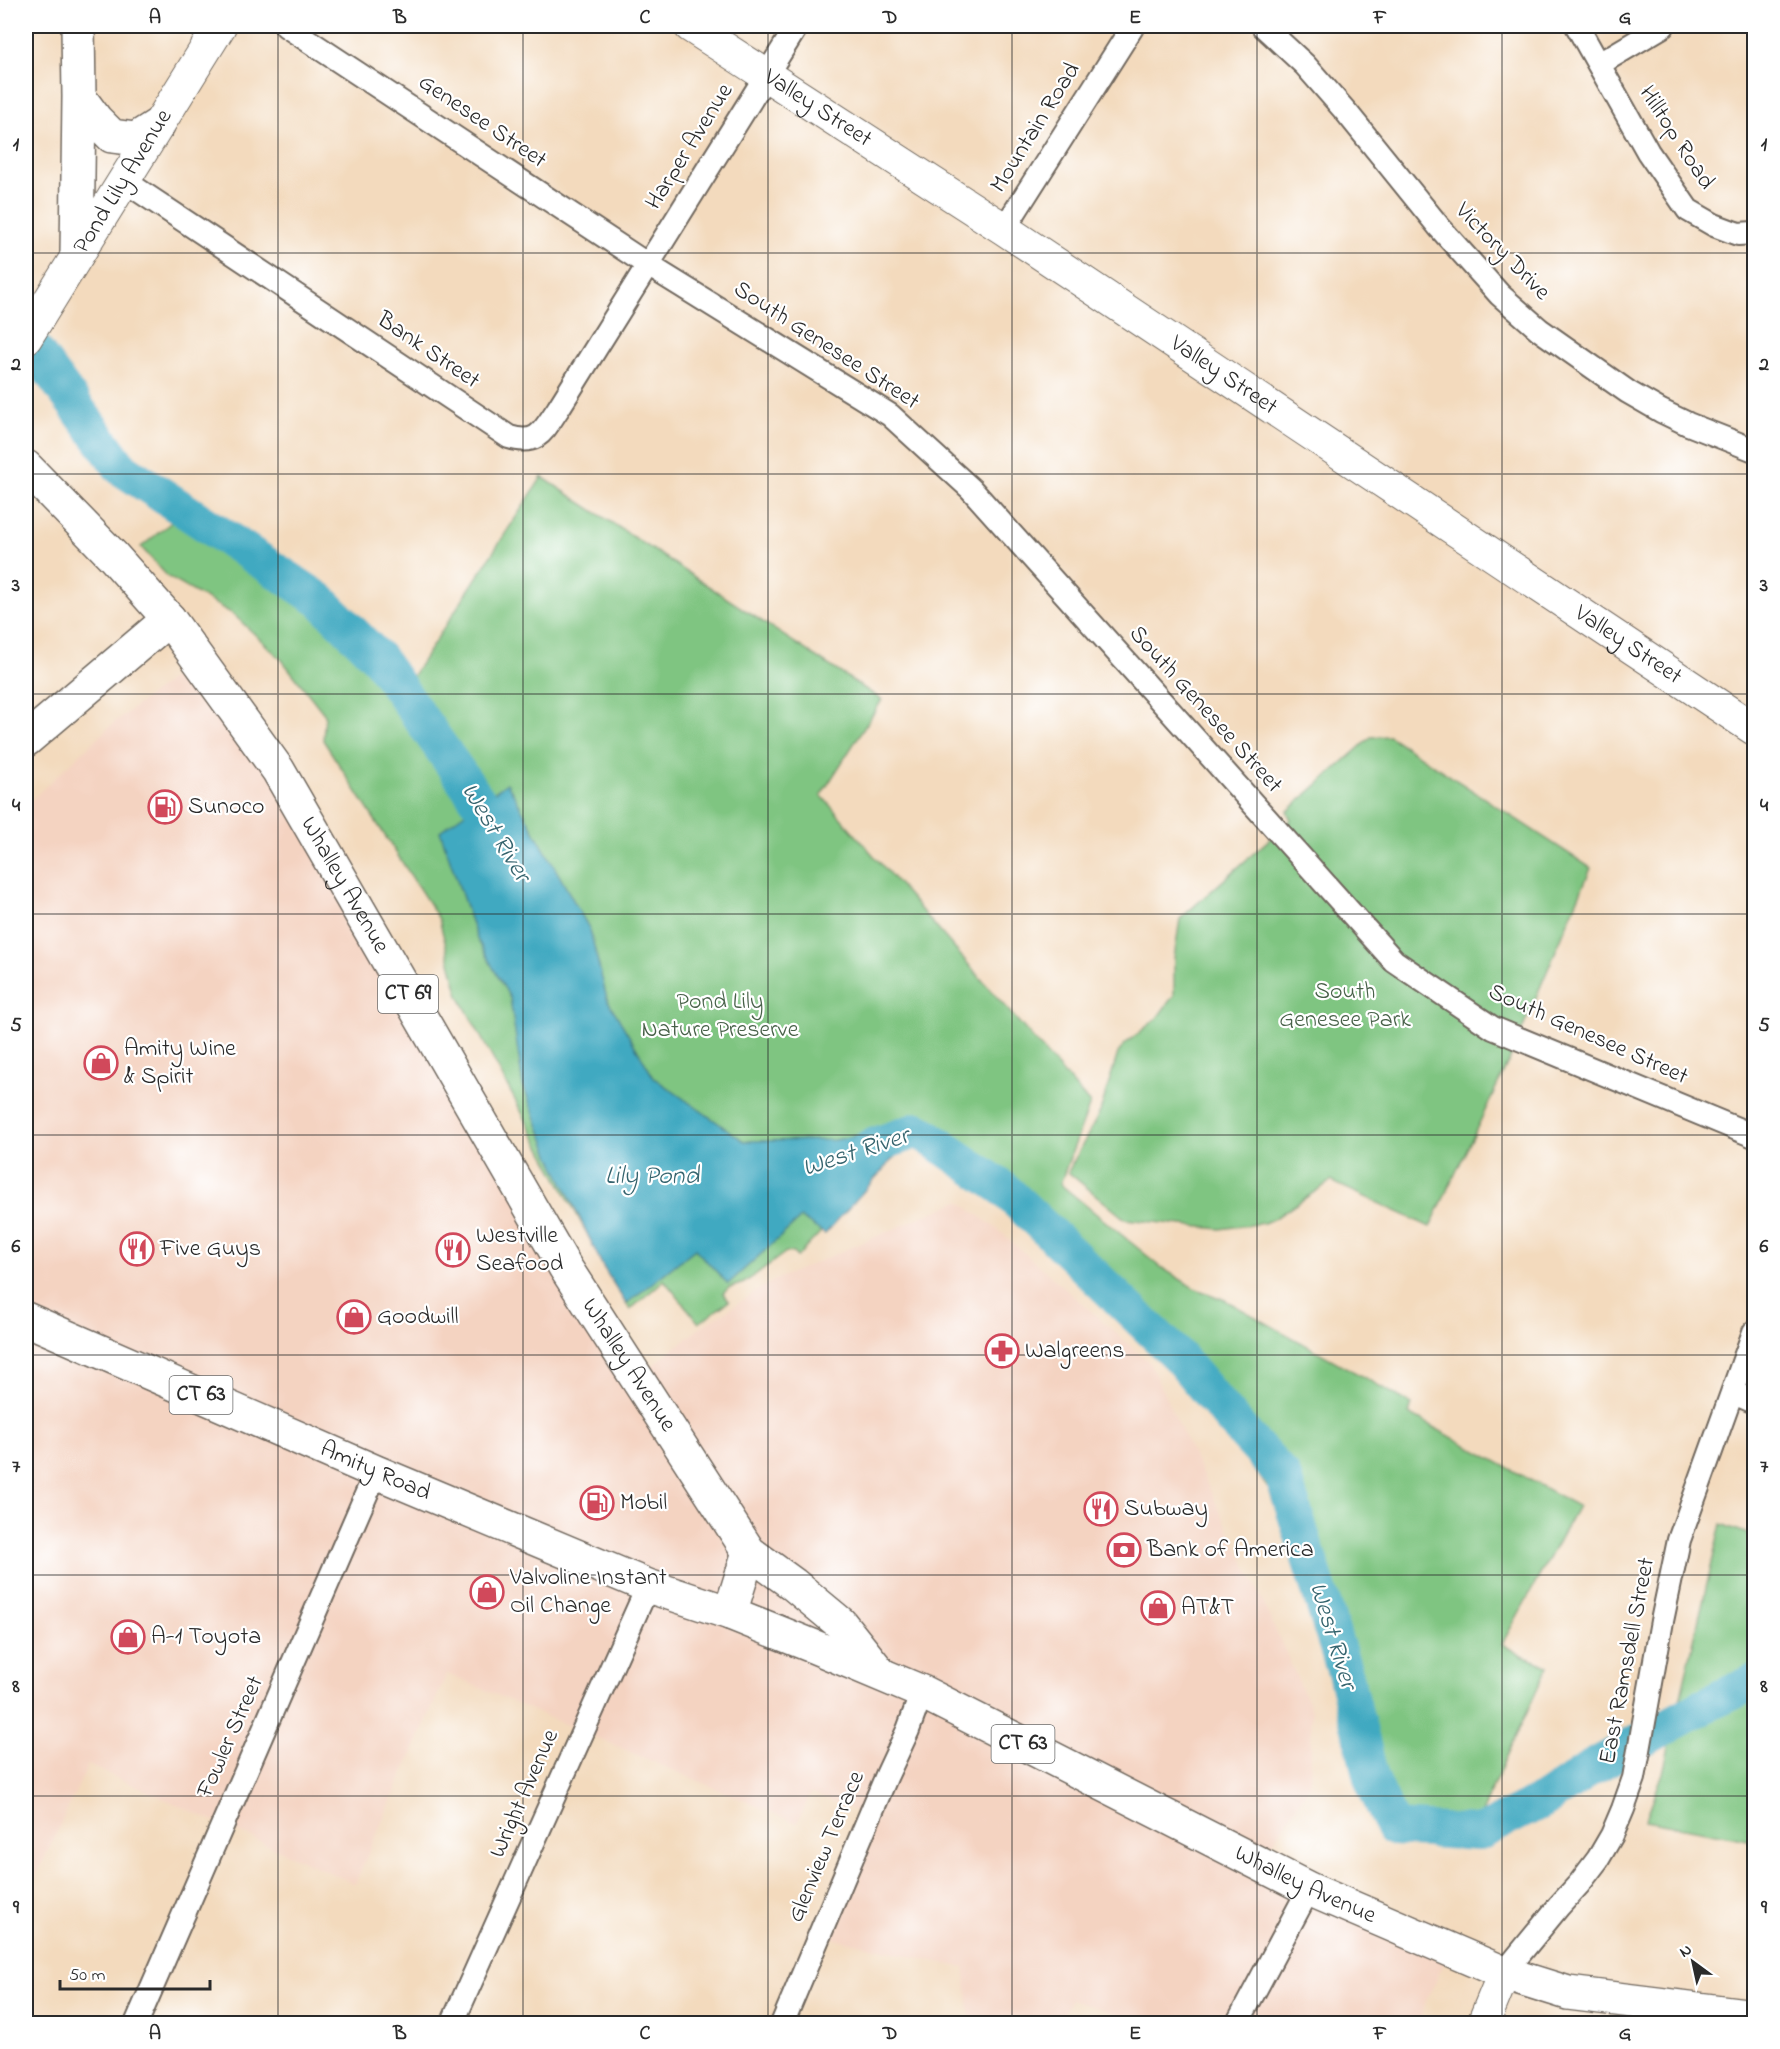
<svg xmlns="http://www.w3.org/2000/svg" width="1780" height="2049" font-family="'Indie Flower',sans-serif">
	<rect width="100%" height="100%" fill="#fff"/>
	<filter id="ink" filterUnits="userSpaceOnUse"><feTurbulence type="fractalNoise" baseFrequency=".0167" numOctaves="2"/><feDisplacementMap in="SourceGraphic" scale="12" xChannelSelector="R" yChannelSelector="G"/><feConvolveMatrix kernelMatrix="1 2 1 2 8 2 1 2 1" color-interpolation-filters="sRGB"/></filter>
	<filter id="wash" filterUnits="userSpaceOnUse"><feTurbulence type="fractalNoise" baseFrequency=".008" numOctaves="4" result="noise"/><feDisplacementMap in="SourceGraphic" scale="24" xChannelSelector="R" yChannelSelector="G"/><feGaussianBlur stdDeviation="1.35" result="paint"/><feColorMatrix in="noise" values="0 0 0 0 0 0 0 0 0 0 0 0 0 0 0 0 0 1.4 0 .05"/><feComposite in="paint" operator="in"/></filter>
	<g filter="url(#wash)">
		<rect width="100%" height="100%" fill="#f3dabd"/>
		<path fill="#f4d3c1" d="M188,666L278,785L642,1374L702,1326L775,1280L959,1201L996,1228L1149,1362L1259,1593L1312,1711L1310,1785L1261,1861L1447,1957L1426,2001L1420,2023H1144L1071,1999L1063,2016L970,2018L964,1968L823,1936L873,1819L811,1793L797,1823L447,1674L355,1884L88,1765L26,1898V805L111,725Z"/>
		<path fill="#7fc581" stroke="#557856" stroke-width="1.5" d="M542,477L882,700L821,795L1090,1104L1060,1184L1162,1268L1194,1288L1225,1300L1412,1404L1409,1414L1578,1506L1502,1644L1522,1656L1548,1666L1471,1834L1432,1831L1413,1822L1381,1799L1365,1769L1269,1490L1196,1384L1087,1277L1040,1238L954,1146L927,1120L797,1257L793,1253L786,1252L744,1283L729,1288L723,1293L729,1301L699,1323L664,1280L630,1310L605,1267L459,996L439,919L323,740L325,715L282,660L233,614L168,577L141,547L184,512L325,603L355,628L372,650L387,679L403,691Z
			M1389,736L1591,868L1511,1056L1430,1227L1331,1181L1275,1218L1264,1223L1220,1229L1125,1219L1068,1172L1100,1112L1118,1053L1125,1044L1157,1018L1174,995V958L1180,919L1291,820L1287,812L1371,737Z
			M1721,1524L1754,1536V1841L1645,1821L1663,1773Z"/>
		<path fill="#41a9c1" stroke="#366a76" stroke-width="1.5" d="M507,783L590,930L607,999L654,1078L744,1141L835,1140L927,1121L825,1234L801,1218L728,1284L695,1249L626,1304L603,1267L551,1157L523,1086L510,998L477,939L440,831Z"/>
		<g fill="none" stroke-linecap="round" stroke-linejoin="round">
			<path stroke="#41a9c1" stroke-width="36" d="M26,338L121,468L320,600L379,659L484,809L503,845
				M870,1147L918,1130L1004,1189L1179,1357L1229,1417L1283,1476L1346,1676L1371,1778L1393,1828L1479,1833L1549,1797L1589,1769L1704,1706L1754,1682"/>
		</g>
	</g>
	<g filter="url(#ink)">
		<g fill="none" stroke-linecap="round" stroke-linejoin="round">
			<defs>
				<path id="street" d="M286,26L648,265L890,415L971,489L1394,961L1493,1028L1754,1136
					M1263,26L1305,65L1347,113L1440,228L1500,295L1540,330L1628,392L1661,411L1688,424L1754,450
					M1577,26L1648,152L1688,210L1714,225L1738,234L1754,233
					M1599,64L1663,26
					M123,180L509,437C538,446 543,431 558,409L797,26
					M1004,229L1133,26
					M1734,1393L1754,1402
					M1504,1973L1559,1906L1579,1884L1598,1859L1612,1835L1623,1809L1634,1778L1662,1621L1679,1540L1754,1332
					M136,2024L376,1472
					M452,2024L648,1586
					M782,2024L887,1775L908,1730L922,1692
					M1237,2024L1309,1889"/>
				<g id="secondary">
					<path id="s1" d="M690,26L1004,229L1754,729"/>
					<path id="s2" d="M26,338L220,26"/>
					<path d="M1483,2024L1504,1973"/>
				</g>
				<g id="primary">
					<path id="s3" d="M26,467L112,555L169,619L278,770L565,1267L749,1552L793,1584L840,1623L879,1672"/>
					<path id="s4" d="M26,1319L376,1472L648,1586L730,1613L815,1647L922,1692L1309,1889L1504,1973L1568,1993L1754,2016"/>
					<path d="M730,1613L749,1552"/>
				</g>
				<path id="highway" d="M79,97L96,120L112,136L136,139L158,125
					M77,254L79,97L78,26
					M26,740L169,619"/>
			</defs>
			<use href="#street" stroke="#71685e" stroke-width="26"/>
			<use href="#secondary" stroke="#71685e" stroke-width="34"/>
			<use href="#primary" stroke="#71685e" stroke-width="36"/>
			<use href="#highway" stroke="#71685e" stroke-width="36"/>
			<use href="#street" stroke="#fff" stroke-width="22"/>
			<use href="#secondary" stroke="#fff" stroke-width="32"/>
			<use href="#primary" stroke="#fff" stroke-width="33"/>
			<use href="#highway" stroke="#fff" stroke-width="33"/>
		</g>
	</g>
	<path fill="none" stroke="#2b2b2b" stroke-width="1.5" stroke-opacity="0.55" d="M278,26V2024M523,26V2024M768,26V2024M1012,26V2024M1257,26V2024M1502,26V2024M26,253H1754M26,474H1754M26,694H1754M26,914H1754M26,1135H1754M26,1355H1754M26,1575H1754M26,1796H1754"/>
	<defs>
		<symbol id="fuel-ring" viewBox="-11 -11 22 22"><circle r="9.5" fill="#fff" stroke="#d1495b" stroke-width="1.5"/><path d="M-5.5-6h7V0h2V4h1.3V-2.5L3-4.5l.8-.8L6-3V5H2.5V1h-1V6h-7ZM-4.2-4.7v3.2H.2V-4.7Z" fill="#d1495b"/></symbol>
		<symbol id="shop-ring" viewBox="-11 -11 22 22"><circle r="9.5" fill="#fff" stroke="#d1495b" stroke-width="1.5"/><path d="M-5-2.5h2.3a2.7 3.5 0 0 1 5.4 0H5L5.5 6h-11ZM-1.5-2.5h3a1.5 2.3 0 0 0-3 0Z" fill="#d1495b"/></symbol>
		<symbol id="restaurant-ring" viewBox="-11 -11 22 22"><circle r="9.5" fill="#fff" stroke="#d1495b" stroke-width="1.5"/><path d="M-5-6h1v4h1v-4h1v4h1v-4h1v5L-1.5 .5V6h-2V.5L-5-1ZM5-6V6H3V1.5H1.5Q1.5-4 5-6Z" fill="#d1495b"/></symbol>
		<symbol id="pharmacy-ring" viewBox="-11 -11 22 22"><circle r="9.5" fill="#fff" stroke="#d1495b" stroke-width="1.5"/><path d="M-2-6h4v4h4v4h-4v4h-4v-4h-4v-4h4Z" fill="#d1495b"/></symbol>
		<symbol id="bank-ring" viewBox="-11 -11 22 22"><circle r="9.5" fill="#fff" stroke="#d1495b" stroke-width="1.5"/><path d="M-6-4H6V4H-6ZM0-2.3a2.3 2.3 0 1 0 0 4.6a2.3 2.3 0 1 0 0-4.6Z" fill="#d1495b"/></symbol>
	</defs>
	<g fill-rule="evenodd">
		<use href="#fuel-ring" x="146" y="788" width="38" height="38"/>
		<use href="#shop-ring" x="82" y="1044" width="38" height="38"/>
		<use href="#restaurant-ring" x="118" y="1230" width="38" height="38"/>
		<use href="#restaurant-ring" x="434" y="1231" width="38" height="38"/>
		<use href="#shop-ring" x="335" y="1298" width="38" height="38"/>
		<use href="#pharmacy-ring" x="983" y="1332" width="38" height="38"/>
		<use href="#fuel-ring" x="578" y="1484" width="38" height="38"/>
		<use href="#restaurant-ring" x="1082" y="1490" width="38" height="38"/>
		<use href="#bank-ring" x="1105" y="1531" width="38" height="38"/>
		<use href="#shop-ring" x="468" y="1573" width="38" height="38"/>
		<use href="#shop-ring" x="1139" y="1589" width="38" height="38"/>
		<use href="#shop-ring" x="109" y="1618" width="38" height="38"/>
	</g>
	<g text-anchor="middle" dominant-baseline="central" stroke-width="4.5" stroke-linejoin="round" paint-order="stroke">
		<g fill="#fff" stroke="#6b6b6b" stroke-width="1.5">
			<rect x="378" y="975" width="60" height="38" rx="4.5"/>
			<rect x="169.5" y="1376" width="63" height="38" rx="4.5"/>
			<rect x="991.5" y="1725" width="63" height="38" rx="4.5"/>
		</g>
		<g font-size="22" font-weight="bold" fill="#2b2b2b">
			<text x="408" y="994">CT 69</text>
			<text x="201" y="1395">CT 63</text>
			<text x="1023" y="1744">CT 63</text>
		</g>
		<g font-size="24" fill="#2b2b2b" stroke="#fff">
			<text stroke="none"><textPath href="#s1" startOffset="152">Valley Street</textPath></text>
			<text transform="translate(482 122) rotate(34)">Genesee Street</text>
			<text transform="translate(1036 128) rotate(-58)">Mountain Road</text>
			<text transform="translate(1676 138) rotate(57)">Hilltop Road</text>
			<text transform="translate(690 147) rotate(-58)">Harper Avenue</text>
			<text stroke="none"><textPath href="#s2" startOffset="184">Pond Lily Avenue</textPath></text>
			<text transform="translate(1502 252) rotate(46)">Victory Drive</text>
			<text transform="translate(826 346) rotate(33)">South Genesee Street</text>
			<text transform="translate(428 351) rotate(34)">Bank Street</text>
			<text stroke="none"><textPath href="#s1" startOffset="638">Valley Street</textPath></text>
			<text stroke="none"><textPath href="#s1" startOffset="1124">Valley Street</textPath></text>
			<text transform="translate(1205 710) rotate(48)">South Genesee Street</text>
			<text stroke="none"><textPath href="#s3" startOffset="528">Whalley Avenue</textPath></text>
			<text transform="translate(1588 1035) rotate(24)">South Genesee Street</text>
			<text stroke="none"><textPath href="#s3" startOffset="1086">Whalley Avenue</textPath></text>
			<text stroke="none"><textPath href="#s4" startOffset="381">Amity Road</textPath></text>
			<text transform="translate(1628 1661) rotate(-79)">East Ramsdell Street</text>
			<text transform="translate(231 1737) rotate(-66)">Fowler Street</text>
			<text transform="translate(525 1794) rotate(-66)">Wright Avenue</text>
			<text transform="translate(827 1847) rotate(-67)">Glenview Terrace</text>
			<text stroke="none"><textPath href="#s4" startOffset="1400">Whalley Avenue</textPath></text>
		</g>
		<g font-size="24" fill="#2b2b2b" stroke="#fff" text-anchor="start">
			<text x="188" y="807">Sunoco</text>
			<text x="124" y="1049">Amity Wine<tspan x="124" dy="28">&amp; Spirit</tspan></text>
			<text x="476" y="1236">Westville<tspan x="476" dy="28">Seafood</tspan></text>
			<text x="160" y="1249">Five Guys</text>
			<text x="377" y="1317">Goodwill</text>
			<text x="1025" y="1351">Walgreens</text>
			<text x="620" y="1503">Mobil</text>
			<text x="1124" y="1509">Subway</text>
			<text x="1147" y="1550">Bank of America</text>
			<text x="510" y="1578">Valvoline Instant<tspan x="510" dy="28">Oil Change</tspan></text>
			<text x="1181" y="1608">AT&amp;T</text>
			<text x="151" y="1637">A-1 Toyota</text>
		</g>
		<g font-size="24" fill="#486149" stroke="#fff">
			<text x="1345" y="992">South<tspan x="1345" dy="28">Genesee Park</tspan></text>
			<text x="720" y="1002">Pond Lily<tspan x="720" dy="28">Nature Preserve</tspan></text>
		</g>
		<g font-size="26" font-style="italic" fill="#35646e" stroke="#fff">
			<text transform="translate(495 833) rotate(59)">West River</text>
			<text transform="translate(856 1153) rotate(-18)">West River</text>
			<text x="652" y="1177">Lily Pond</text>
			<text transform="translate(1332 1636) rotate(73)">West River</text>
		</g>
	</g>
	<rect width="1780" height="2049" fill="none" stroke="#fff" stroke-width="66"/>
	<g transform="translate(1693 1962) rotate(327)" stroke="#ffffff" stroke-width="4.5" paint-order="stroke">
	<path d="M0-4.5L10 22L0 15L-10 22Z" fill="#2b2b2b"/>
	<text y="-9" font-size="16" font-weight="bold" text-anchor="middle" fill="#2b2b2b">N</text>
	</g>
	<path d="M60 1980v9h150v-9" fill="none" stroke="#2b2b2b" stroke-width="3"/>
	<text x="69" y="1980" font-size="18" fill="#2b2b2b" stroke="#ffffff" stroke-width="4.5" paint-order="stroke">50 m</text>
	<rect x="33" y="33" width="1714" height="1983" fill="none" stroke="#2b2b2b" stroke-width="2"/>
	<g font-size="20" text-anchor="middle" font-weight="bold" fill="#2b2b2b">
		<text x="155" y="23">A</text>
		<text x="400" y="23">B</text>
		<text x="645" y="23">C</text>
		<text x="890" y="23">D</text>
		<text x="1135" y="23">E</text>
		<text x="1380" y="23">F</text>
		<text x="1625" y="23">G</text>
		<text x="16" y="150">1</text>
		<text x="1764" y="150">1</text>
		<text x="16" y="370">2</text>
		<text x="1764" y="370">2</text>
		<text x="16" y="591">3</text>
		<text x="1764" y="591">3</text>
		<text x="16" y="811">4</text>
		<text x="1764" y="811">4</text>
		<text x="16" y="1031">5</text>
		<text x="1764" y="1031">5</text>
		<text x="16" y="1252">6</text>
		<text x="1764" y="1252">6</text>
		<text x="16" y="1472">7</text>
		<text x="1764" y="1472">7</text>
		<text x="16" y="1692">8</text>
		<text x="1764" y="1692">8</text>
		<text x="16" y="1913">9</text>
		<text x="1764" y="1913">9</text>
		<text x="155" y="2039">A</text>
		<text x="400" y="2039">B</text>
		<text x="645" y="2039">C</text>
		<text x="890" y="2039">D</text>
		<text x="1135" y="2039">E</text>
		<text x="1380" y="2039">F</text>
		<text x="1625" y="2039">G</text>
	</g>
</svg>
